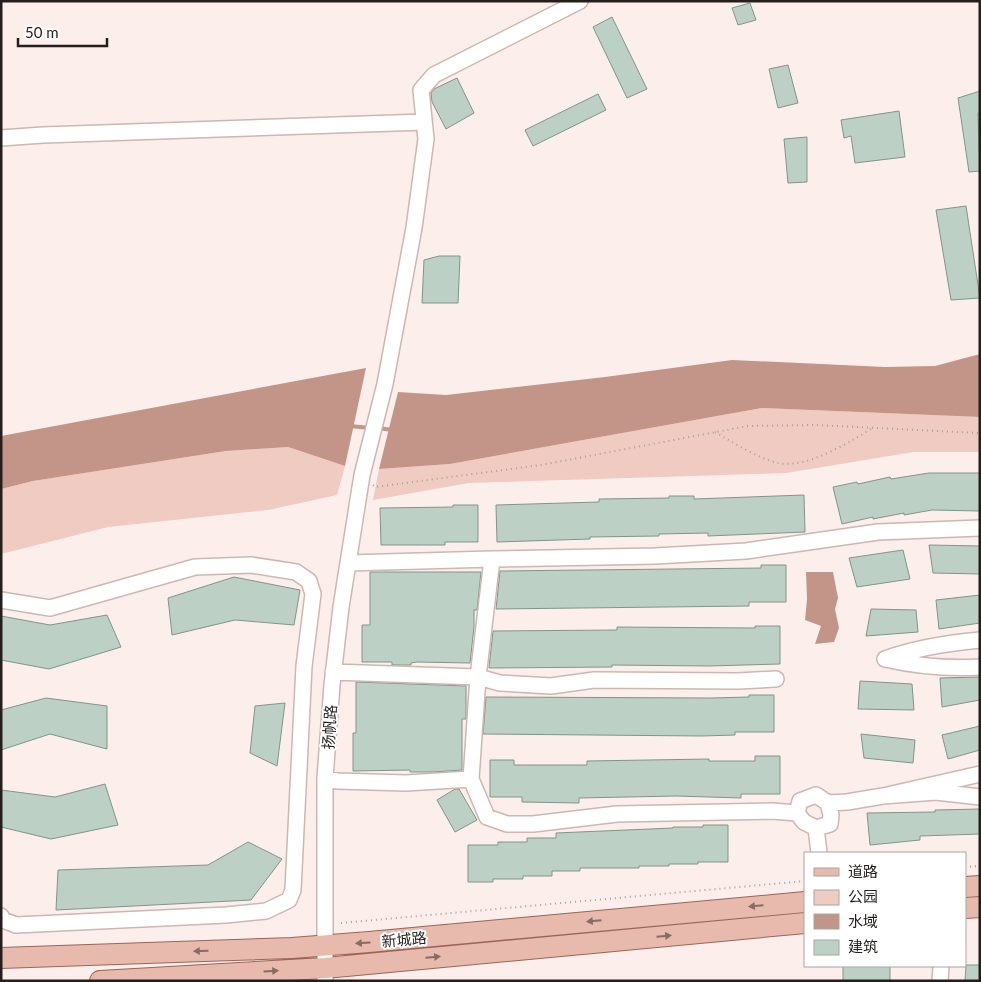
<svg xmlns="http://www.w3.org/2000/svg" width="981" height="982" font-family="Lato,'Noto Sans SC',sans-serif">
	<rect width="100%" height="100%" fill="#fcefeb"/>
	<path fill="#f0cbc1" d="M762,408L980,417V452H914L786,473L469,483L373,500L379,469L450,464Z
		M288,447L345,466L337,495L268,510L108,527L1,554V489L33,481L226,451Z"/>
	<path fill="#c39589" d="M980,354V417L762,408L450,464L379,469L398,392L446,395L605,377L732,360L885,367L935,366Z
		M366,368L345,466L288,447L226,451L33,481L1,489V436Z
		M806,572H833L838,598L835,609L839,628L834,642L815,644L821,626L805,620L807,599Z"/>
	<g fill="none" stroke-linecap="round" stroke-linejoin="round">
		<path stroke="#c39589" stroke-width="4" d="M350,426L370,428
			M377,428L393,430"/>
	</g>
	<path fill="#bcd0c6" stroke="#81948b" d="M750,3L756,20L738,25L732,8Z
		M612,17L647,89L627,98L593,27Z
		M788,65L798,103L778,108L769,69Z
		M457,78L474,113L446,129L432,102L431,93L434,89Z
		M980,91V112L978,113L980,171L969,172L958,98Z
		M598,94L606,110L533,146L525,130Z
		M899,111L905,157L855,163L851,136L844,138L841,120Z
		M807,137V182L788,183L784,139Z
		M966,206L980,298L951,300L936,210Z
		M439,256H460L458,303H422L424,260Z
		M929,473H980V511L932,510L904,515V513L873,519V517L842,524L833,487L857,482L858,484L890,477L891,479Z
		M804,495L805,532L708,536V533L659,534V536L590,537V539L497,542L496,505L599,502V499L669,498V496H694V499Z
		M453,505H478V542H445V545H381L380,508L453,507Z
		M929,545L980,546V574L933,573Z
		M903,550L910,579L857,587L849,558Z
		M761,565H786V602H749V606L496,609L500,571L761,568Z
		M370,572H481L477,610H474V627L470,663L417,662L411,663V665H392V662H362V625H370Z
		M234,577L300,590L294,625L235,620L172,635L168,598Z
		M980,595V623L939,629L936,600Z
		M871,609L916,610L918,632L866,636Z
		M107,615L121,647L49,669L1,660V616L50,625Z
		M755,626H780V664L709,666L612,665V667L489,668L493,631L617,630V627L755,628Z
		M980,677V700L942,707L940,678Z
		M860,681L912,684L914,710L858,709Z
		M356,682L466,686V719H462V770L433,772H410V770L353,771V733H356Z
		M749,695H774V732H735V735L702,736L483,734L486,697L711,698L749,697Z
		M46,698L107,706V749L50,734L1,750V710Z
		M285,703L277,766L250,753L255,706Z
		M980,726V750L948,759L942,735Z
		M861,734L915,740L913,763L864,758Z
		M755,756H780V794H741V798L676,796L579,798V803L522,802V797H490V760H514V765H587V761L709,759V761H755Z
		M105,784L118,825L51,839L1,827V790L55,797Z
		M455,789H459L477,820L455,832L437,800Z
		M980,809V834L920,836V840L870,845L867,813L935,812V810Z
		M703,825H728V862H698V864H669V866H639V868H580V871H552V876H523V879H493V882H468V845H498V842H527V838H556V833L673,828V827H703Z
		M248,842L282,859L251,900L56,910L58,870L208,865Z
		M966,965H980V981H965Z
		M843,966H890V981H843Z"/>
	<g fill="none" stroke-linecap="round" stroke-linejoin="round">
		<defs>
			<path id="minor" d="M1,138L43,135L424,122
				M348,563L492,559
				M1,600L50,608L195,567L251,565L296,572L309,581L313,594L304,666L293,890L289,900L266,911L226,915L16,925L3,920L1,916
				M980,640C948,643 915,648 885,659C916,666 948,669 980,667
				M333,672L478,677L500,683L551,686L594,680L738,681L776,679
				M980,774L883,796L936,792L980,797
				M325,778L337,781L406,783L471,779
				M828,803L831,815L830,824L816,828L804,822L797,813L800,801L816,795L828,803L847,802L883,796
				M797,813L772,811L617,814L533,824H507L487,817L471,779L478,677L492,559L655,556L746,551L878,532L980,528
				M816,828L819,853
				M325,981V778L332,685L341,607L362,475L385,384L414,228L426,139L421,90L434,75L580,1
				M940,981L941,966"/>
			<path id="major" d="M965,887L980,886
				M965,908L980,907
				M1,958L292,948L369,942L805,902
				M100,981L325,968L805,923"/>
		</defs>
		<use href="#minor" stroke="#ccb7b2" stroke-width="18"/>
		<use href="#major" stroke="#996557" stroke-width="22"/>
		<path stroke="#a89e9a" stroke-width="2" stroke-dasharray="1 4" stroke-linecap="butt" d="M715,432C732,442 759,459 778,463C807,469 850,442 874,427
			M373,485L375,487L541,465L748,426L815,425L980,433
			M965,867L980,866
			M341,923L805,881"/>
		<use href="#minor" stroke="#fff" stroke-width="15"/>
		<use href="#major" stroke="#e8b9ad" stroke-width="20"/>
	</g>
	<defs><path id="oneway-solid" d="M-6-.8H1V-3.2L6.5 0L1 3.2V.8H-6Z" transform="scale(1.25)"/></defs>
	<g fill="#866c64">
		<use href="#oneway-solid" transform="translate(756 906) rotate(175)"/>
		<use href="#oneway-solid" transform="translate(594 921) rotate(175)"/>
		<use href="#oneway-solid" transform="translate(664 936) rotate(-5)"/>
		<use href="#oneway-solid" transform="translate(363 943) rotate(176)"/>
		<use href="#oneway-solid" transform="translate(201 951) rotate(178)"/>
		<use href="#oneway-solid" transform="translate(433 957) rotate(-5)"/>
		<use href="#oneway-solid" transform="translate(271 971) rotate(-3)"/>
	</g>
	<g text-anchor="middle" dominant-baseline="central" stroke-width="4" stroke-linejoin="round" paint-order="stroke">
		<g font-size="15" fill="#251e1c" stroke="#fff">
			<text transform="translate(329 727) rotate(-86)">扬帆路</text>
			<text transform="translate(404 939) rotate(-5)">新城路</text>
		</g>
	</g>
	<rect width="981" height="982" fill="none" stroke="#251e1c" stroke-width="5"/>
	<rect x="804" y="852" width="162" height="115" fill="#ffffff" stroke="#a8a5a4"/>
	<rect x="814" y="868" width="25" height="8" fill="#e8b9ad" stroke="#a8a5a4"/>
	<text x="848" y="877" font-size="15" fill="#251e1c">道路</text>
	<rect x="814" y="890" width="25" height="15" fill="#f0cbc1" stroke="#a8a5a4"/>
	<text x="848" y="902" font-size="15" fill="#251e1c">公园</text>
	<rect x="814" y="914" width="25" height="15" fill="#c39589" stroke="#a8a5a4"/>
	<text x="848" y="927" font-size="15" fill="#251e1c">水域</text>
	<rect x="814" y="940" width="25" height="15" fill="#bcd0c6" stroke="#a8a5a4"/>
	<text x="848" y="952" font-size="15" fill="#251e1c">建筑</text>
	<path d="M18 38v8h89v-8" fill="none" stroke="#251e1c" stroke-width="2.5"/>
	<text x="25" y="38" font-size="15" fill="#251e1c" stroke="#ffffff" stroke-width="4" paint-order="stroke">50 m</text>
</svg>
